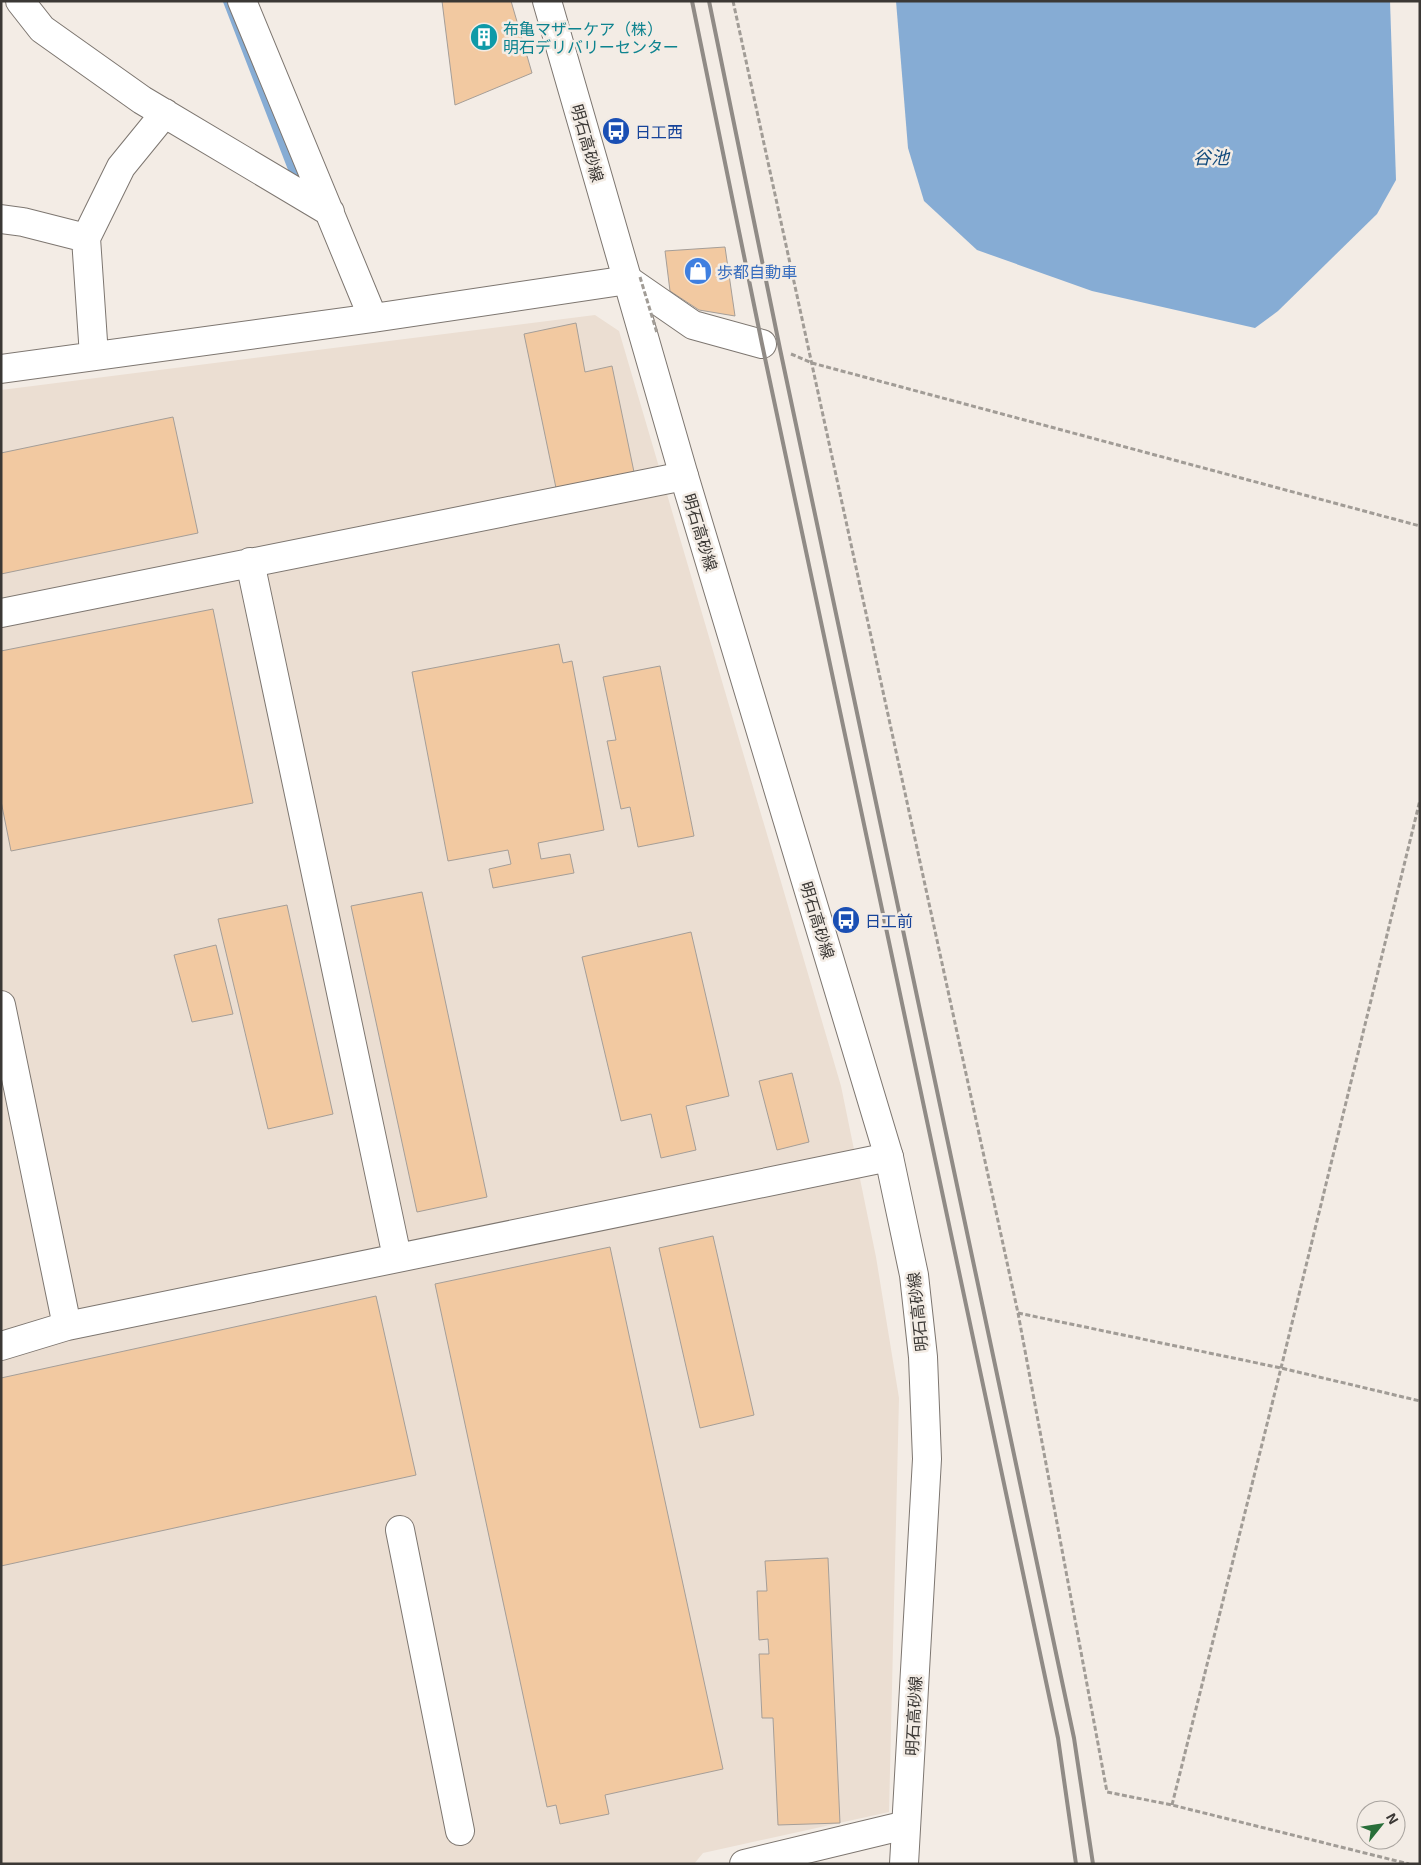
<svg xmlns="http://www.w3.org/2000/svg" width="1421" height="1865" font-family="'Exo 2','Noto Sans JP',sans-serif">
	<rect width="100%" height="100%" fill="#f3ece5"/>
	<path fill="#ebded2" d="M595,315L619,331L841,1086L876,1257L899,1398L889,1812L703,1853L694,1864H1V390Z"/>
	<path fill="#86acd4" d="M896,1H1390L1396,180L1377,214L1278,311L1255,328L1092,291L977,250L924,201L908,148Z"/>
	<g fill="none" stroke-linecap="round" stroke-linejoin="round">
		<path stroke="#86acd4" stroke-width="10" d="M228,1L300,187"/>
	</g>
	<path fill="#f2c9a1" stroke="#a59e98" d="M442,1H511L532,73L455,105Z
		M725,247L735,316L699,310L670,291L665,251Z
		M576,323L585,372L612,366L634,472L556,488L524,334Z
		M173,417L198,533L1,574V453Z
		M213,609L253,803L11,851L1,801V651Z
		M559,644L563,663L572,661L604,830L538,843L541,859L570,854L574,873L493,888L489,869L511,864L508,850L448,861L412,672Z
		M660,666L694,836L638,847L630,807L621,809L607,741L616,740L603,677Z
		M422,892L487,1197L417,1212L351,906Z
		M287,905L333,1114L268,1129L218,919Z
		M691,932L729,1096L686,1106L696,1150L661,1158L651,1114L621,1121L582,957Z
		M216,945L233,1014L192,1022L174,955Z
		M792,1073L809,1142L777,1150L759,1081Z
		M713,1236L754,1415L700,1428L659,1248Z
		M610,1247L723,1769L605,1795L609,1814L560,1824L556,1805L547,1807L435,1284Z
		M376,1296L416,1475L1,1566V1378Z
		M828,1558L840,1823L778,1825L773,1718H762L759,1654H769L768,1639L759,1640L757,1591H767L765,1561Z"/>
	<g fill="none" stroke-linecap="round" stroke-linejoin="round">
		<defs>
			<path id="minor" d="M20,1L42,29L142,100L330,212
				M242,1L373,318
				M1,219L23,222L86,238L121,167L165,113
				M86,238L94,356
				M1,369L373,318L628,280L693,325L762,344
				M250,562L397,1257
				M1,613L684,476
				M1,1005L67,1326
				M1,1346L67,1326L889,1157
				M400,1530L460,1831
				M744,1864L906,1825"/>
			<path id="major" d="M547,1L684,476L889,1157L914,1275L923,1357L927,1459L904,1864"/>
		</defs>
		<use href="#minor" stroke="#7d7670" stroke-width="30"/>
		<use href="#major" stroke="#7d7670" stroke-width="30"/>
		<path stroke="#a19c96" stroke-width="3" stroke-dasharray="5 2.5" stroke-linecap="butt" d="M733,1L1018,1313L1107,1792L1172,1805L1409,1864
			M791,354L812,363L1420,526
			M1018,1313L1281,1368L1420,1401
			M1172,1805L1281,1368L1420,800"/>
		<use href="#minor" stroke="#fff" stroke-width="28"/>
		<use href="#major" stroke="#fff" stroke-width="28"/>
		<path stroke="#908b86" stroke-width="4" d="M692,1L762,344L1058,1738L1076,1864
			M709,1L780,349L1074,1738L1093,1864"/>
		<path stroke="#a19c96" stroke-width="3" stroke-dasharray="5 2.5" stroke-linecap="butt" d="M640,277L657,333"/>
	</g>
	<defs>
		<symbol id="building-disc" viewBox="-11 -11 22 22"><circle r="9.5" fill="#0f9aa8" stroke="#f3ece5"/><path d="M-4-6H4V6H1V3H-1V6H-4ZM-2.5-4.3h1.7v1.8h-1.7ZM.8-4.3h1.7v1.8H.8ZM-2.5-1h1.7V.8h-1.7ZM.8-1h1.7V.8H.8Z" fill="#fff"/></symbol>
		<symbol id="bus-disc" viewBox="-11 -11 22 22"><circle r="9.5" fill="#1a4fb4" stroke="#f3ece5"/><path d="M-5-6H5V4H4V6H2V4H-2V6H-4V4H-5ZM-3.5-4V0h7V-4ZM-3.5 1.2v1.5H-2V1.2ZM2 1.2v1.5H3.5V1.2Z" fill="#fff"/></symbol>
		<symbol id="shop-disc" viewBox="-11 -11 22 22"><circle r="9.5" fill="#3f7fe0" stroke="#f3ece5"/><path d="M-5-2.5h2.3a2.7 3.5 0 0 1 5.4 0H5L5.5 6h-11ZM-1.5-2.5h3a1.5 2.3 0 0 0-3 0Z" fill="#fff"/></symbol>
	</defs>
	<g fill-rule="evenodd">
		<use href="#building-disc" x="468" y="21" width="32" height="32"/>
		<use href="#bus-disc" x="600" y="115" width="32" height="32"/>
		<use href="#shop-disc" x="682" y="255" width="32" height="32"/>
		<use href="#bus-disc" x="830" y="904" width="32" height="32"/>
	</g>
	<g text-anchor="middle" dominant-baseline="central" stroke-width="5" stroke-linejoin="round" paint-order="stroke">
		<g font-size="16" fill="#0d838f" stroke="#f3ece5" text-anchor="start">
			<text x="503" y="28">布亀マザーケア（株）<tspan x="503" dy="18">明石デリバリーセンター</tspan></text>
		</g>
		<g font-size="16" fill="#164399" stroke="#f3ece5" text-anchor="start">
			<text x="635" y="131">日工西</text>
			<text x="865" y="920">日工前</text>
		</g>
		<g font-size="16" fill="#3b3835" stroke="#f3ece5">
			<text transform="translate(588 143) rotate(74)">明石高砂線</text>
			<text transform="translate(701 532) rotate(73)">明石高砂線</text>
			<text transform="translate(818 920) rotate(73)">明石高砂線</text>
			<text transform="translate(917 1312) rotate(-96)">明石高砂線</text>
			<text transform="translate(913 1716) rotate(-87)">明石高砂線</text>
		</g>
		<g font-size="16" fill="#366cbe" stroke="#f3ece5" text-anchor="start">
			<text x="717" y="271">歩都自動車</text>
		</g>
		<g font-size="18" font-style="italic" fill="#114a7c" stroke="#f3ece5">
			<text x="1211" y="157">谷池</text>
		</g>
	</g>
	<rect width="1421" height="1865" fill="none" stroke="#3b3835" stroke-width="5"/>
	<g transform="translate(1381 1825) rotate(60)"><circle r="24" fill="#f3ece5" stroke="#a9a49f"/>
	<path d="M0-4L9 19L0 12L-9 19Z" fill="#286e39"/>
	<text y="-8" font-size="14" font-weight="bold" text-anchor="middle" fill="#3b3835">N</text>
	</g>
</svg>
